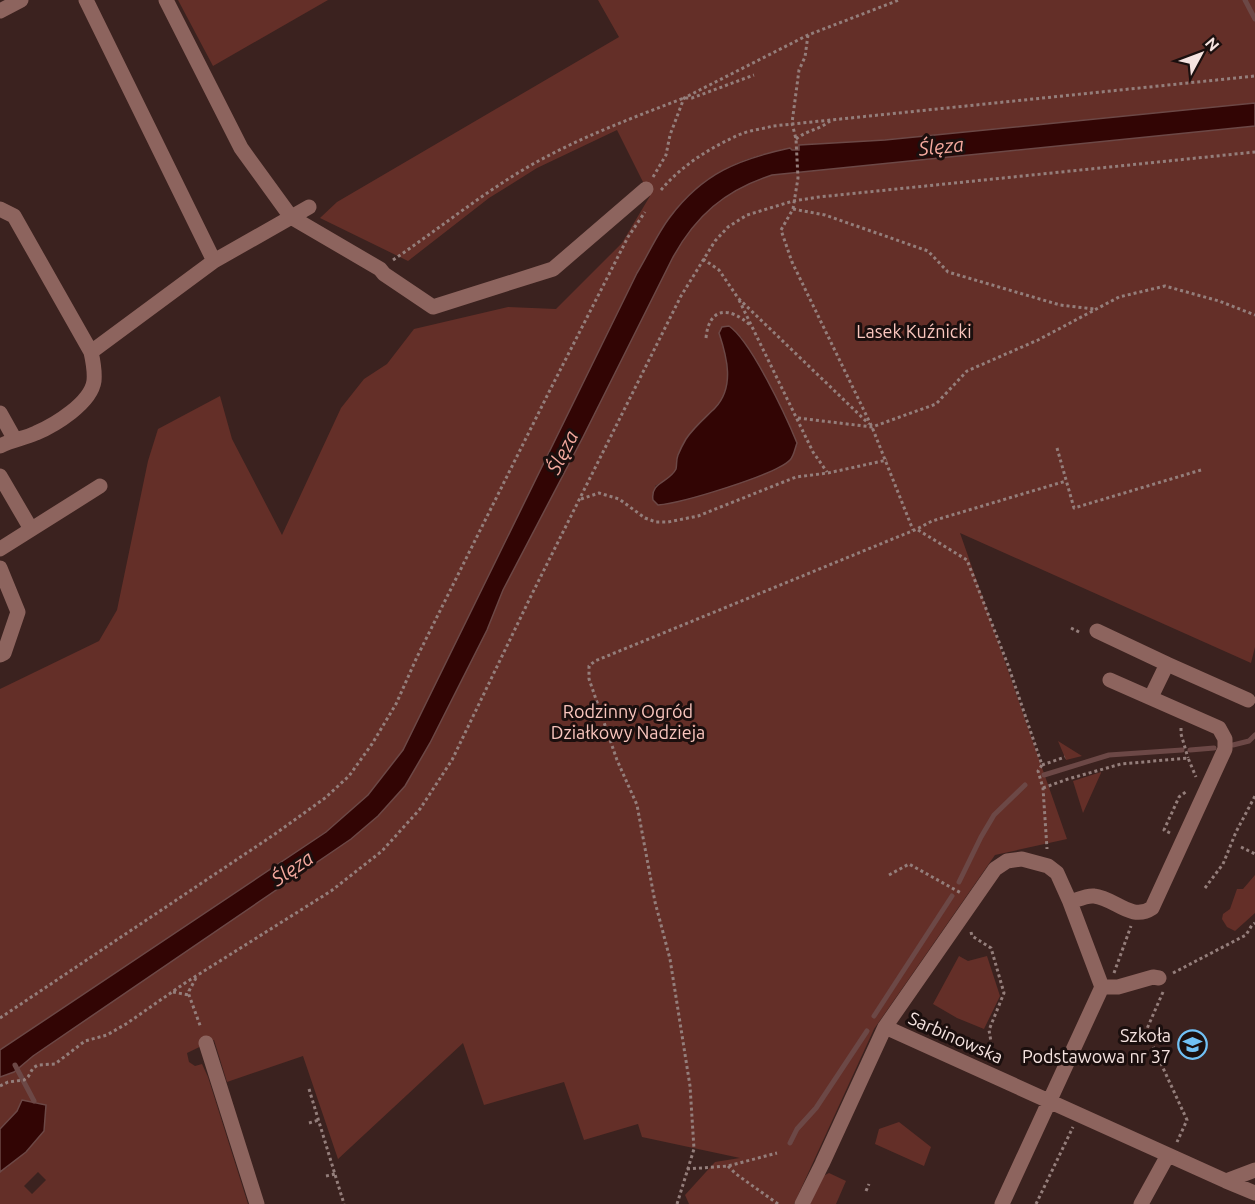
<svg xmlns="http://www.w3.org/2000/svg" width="1255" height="1204" font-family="Ubuntu,sans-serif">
	<rect width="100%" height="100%" fill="#3b221f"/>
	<path fill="#642f28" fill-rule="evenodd" d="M178,0H328L213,66Z
		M598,0H1255V103L885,140L799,145V150C745,152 704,174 671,216C657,233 648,254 637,273L403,750L368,795L326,832L0,1050V689L99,641L117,610L148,461L158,429L220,396L232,439L282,535L341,408L364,379L387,364L414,329L508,307L556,309L622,243L650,196L617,130L537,168L489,198L408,261L320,218L337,202L619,37Z
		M1255,126V647L1251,663L960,533L1067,839L995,855L874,1029L794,1204H689L685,1195L715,1162L740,1158L642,1137L638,1124L584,1140L564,1082L484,1105L463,1043L338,1159L303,1056L227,1082L214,1040L187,1053L189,1062L195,1066L202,1064L208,1077L248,1204H0V1172L8,1167L17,1111L0,1129V1077L14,1072L33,1056L351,839L378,816L405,786L430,743L487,630L503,590L583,437L672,259C695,216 732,181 782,173ZM719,333L741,337L786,416L779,468L705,494L667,504L655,486C661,482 673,477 676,469C677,466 676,462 677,459C678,452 683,444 687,438C694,426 706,418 715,408C735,387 726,357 719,333ZM38,1172L46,1180L32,1194L24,1186Z
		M1058,741L1082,756L1066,760Z
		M1101,772V773L1083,813L1073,781Z
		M1255,875V913L1235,931L1227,927L1222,919L1223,914L1230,909L1237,889H1243Z
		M959,956L968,961L987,956L1000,996L984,1029L957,1018L933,1004Z
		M899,1122L931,1147L924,1166L875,1144L879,1129Z
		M829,1173L846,1181L836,1204H810L823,1176Z"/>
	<path fill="#320504" stroke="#6c4846" stroke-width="1.5" d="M1255,103V126L772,175C725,190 695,216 672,259L583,437L503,590L487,630L430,743L405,786L378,816L351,839L33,1056L14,1072L0,1077V1050L326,832L368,795L403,750L637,273C648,255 657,234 670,217C703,173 739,159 790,148L792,150H799V145L885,140Z
		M729,326C751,341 786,416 797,443C795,448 794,456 790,460C775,475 682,503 658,505L653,500C650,482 669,483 676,469C677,465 676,460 678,455C680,450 683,444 686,439C694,427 705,418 715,408C735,387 727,357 719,333L722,327Z
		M22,1100L46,1105L44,1131L26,1152L0,1172V1129L17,1111Z"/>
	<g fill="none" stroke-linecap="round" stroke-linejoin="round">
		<path stroke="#6c4846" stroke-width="5" d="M1245,0L1255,19
			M1233,745L1249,741L1255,735
			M1190,750L1214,748
			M1044,775L1109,755L1182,750
			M959,882L981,837L994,815L1025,785
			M874,1016L952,896
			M15,1065L34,1101
			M790,1143L797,1129L816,1108L867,1031"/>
		<path stroke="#947e7b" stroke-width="3" stroke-dasharray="3 3" stroke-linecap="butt" d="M808,35L805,57L799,70L792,123L796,139L798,178L793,209L781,230L792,262L872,427L913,530
			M796,139C807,130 819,130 830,121
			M653,177L666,155L670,135L684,98L808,35L899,0
			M661,190C682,165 711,147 741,134C751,130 763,129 773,126L1255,76
			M793,209L825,215L928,251L948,272L1060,305L1094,309
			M703,259L719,270L738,298L869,424
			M393,260C440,228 484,192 533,164C581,137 632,118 684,98H692L754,75
			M739,300L813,452L827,472
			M706,338C709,307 729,306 750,325
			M798,418L872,427L936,404L967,371L1038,340L1119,297L1165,286L1219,301L1255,315
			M1057,448L1074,508L1201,470
			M581,499L599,493L619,499L645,518L656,522H668L698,516L796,477L828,473L887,460
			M918,530L967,560L1008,665L1042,765L1038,771L1043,788L1047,849
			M1071,628L1081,633
			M1181,728V734L1188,758
			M1042,765L1065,757
			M1043,788L1068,779L1121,764L1188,758L1196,777
			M1170,833L1164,830L1179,797L1187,791
			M1241,847L1255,854
			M889,875L909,864L961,893
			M1205,888L1223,864L1236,832L1255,796
			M971,932L972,936L991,948L1004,993L989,1030L994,1059
			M1114,973L1131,926
			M1173,973L1246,935L1252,925L1255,923
			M196,978L189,991V995L201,1028
			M173,992L189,995
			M1163,992L1146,1031L1187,1120L1177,1142
			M0,1018L272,836L325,798L349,776L372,744L396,704L417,657L550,390L628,237L645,212
			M0,1086L8,1082L24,1080L28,1077L33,1068L38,1065L55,1064L85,1041L107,1035L126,1024L185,983L331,891L382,851L420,809L452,760L531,596L681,296L715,241L728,227L747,215L793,201L819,197L1255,152
			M309,1089L344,1204
			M309,1123L319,1120
			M728,1166L736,1174L778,1204
			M687,1169L728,1166L777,1153
			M326,1176L335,1174
			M866,1191L869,1184
			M677,1204L694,1149L690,1086L670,959L655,902L637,805L617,760L589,679V666L595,661L917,529L932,521L1066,481
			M1036,1204L1073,1127"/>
		<path stroke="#8d645e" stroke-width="15" d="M86,0L214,261
			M166,0L241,148L291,217L380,269L384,274L433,307L553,269L646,189
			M0,11L21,0
			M0,209L14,216L91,352
			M0,413L14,438
			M0,446C14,439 23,439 36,433C55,425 91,403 94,381C95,371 93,361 91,352L214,261L309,207
			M0,476L31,529
			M0,549L100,486
			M0,568L18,612L4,653L0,655
			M1097,631L1167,664L1151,697
			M1167,664L1248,700
			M1070,902C1077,900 1087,895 1094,896C1115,898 1131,922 1152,908L1225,749V739L1219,728L1110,680
			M1102,987H1118L1153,977L1159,978
			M885,1027L1226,1181L1255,1170
			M206,1043L257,1204
			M1226,1181L1255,1193
			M802,1204L822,1164L885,1027L995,869L1007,861L1022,859L1048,866L1057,873L1070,902L1102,987L1002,1204
			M1141,1204L1168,1155"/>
	</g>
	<defs>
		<symbol id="school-ring" viewBox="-11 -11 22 22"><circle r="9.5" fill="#1b0f0e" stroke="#71c1f5" stroke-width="1.5"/><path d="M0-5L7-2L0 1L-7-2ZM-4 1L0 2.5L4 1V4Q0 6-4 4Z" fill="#71c1f5"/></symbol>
	</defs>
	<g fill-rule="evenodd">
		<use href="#school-ring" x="1176" y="1028" width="33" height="33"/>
	</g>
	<g text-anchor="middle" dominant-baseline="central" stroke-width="6" stroke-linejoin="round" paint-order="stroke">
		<g font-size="18" fill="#fac6be" stroke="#1b0f0e">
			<text x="914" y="331">Lasek Kuźnicki</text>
			<text x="628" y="711">Rodzinny Ogród<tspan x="628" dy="21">Działkowy Nadzieja</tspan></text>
		</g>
		<g font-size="18" fill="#f5e3e0" stroke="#1b0f0e" text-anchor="end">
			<text x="1171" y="1035">Szkoła<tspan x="1171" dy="21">Podstawowa nr 37</tspan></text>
		</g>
		<g font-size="18" fill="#f5e3e0" stroke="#1b0f0e">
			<text transform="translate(956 1037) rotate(24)">Sarbinowska</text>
		</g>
		<g font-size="20" font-style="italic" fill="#f4a99e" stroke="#1b0f0e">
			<text transform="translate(941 146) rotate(-6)">Ślęza</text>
			<text transform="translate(562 452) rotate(-63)">Ślęza</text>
			<text transform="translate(292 868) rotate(-34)">Ślęza</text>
		</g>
	</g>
	<g transform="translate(1201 54) rotate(49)" stroke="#1b0f0e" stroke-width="4.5" paint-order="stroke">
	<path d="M0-4.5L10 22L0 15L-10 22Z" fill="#f5e3e0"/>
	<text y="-9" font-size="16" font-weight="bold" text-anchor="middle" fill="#f5e3e0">N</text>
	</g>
</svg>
